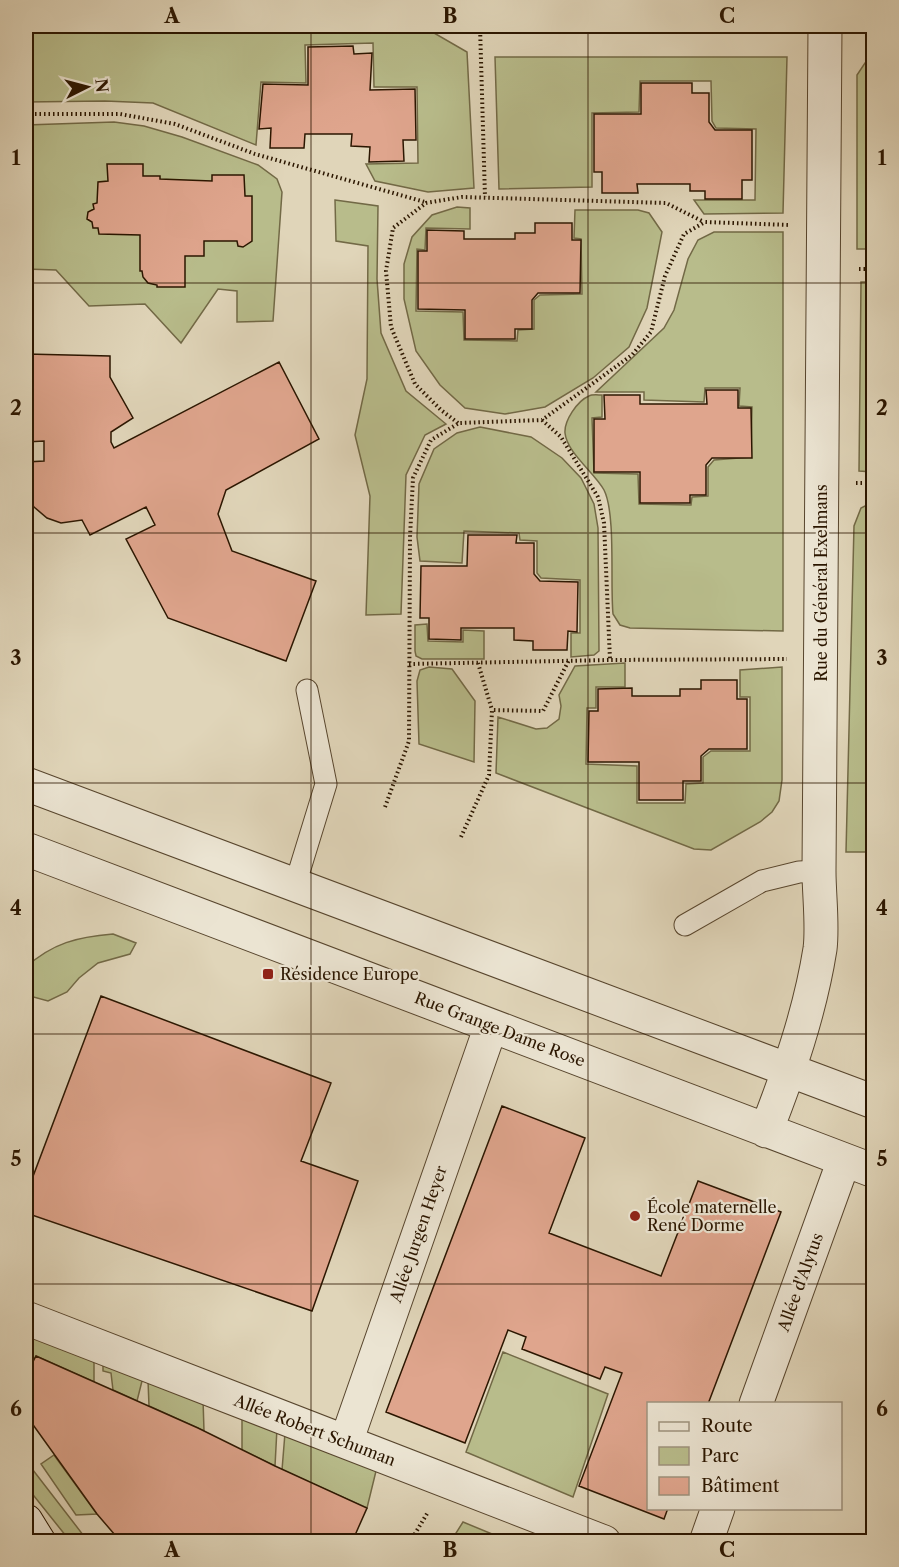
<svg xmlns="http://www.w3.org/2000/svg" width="899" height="1567" font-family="'Libre Caslon Text',serif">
	<rect width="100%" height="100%" fill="#e0d5b9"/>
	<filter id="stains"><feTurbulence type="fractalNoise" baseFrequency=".00333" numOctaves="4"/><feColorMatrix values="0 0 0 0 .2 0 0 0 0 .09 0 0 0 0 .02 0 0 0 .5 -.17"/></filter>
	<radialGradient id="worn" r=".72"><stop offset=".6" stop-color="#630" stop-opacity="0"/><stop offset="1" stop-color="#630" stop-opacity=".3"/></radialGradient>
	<path fill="#b8bc8b" stroke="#726946" stroke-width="1.5" d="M26,26H422L467,52L474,188L428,192L375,181L366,164L418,163L417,87H374L373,43L305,45L306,83L261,82L256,145L153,103L105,101L26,102Z
		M873,56V249H857V75L865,63Z
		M495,57H787L783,213L704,214L694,200H755L756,129L716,128L712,121L711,81H640L639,112L592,113V187L499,189Z
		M114,122L144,126L182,137L258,165L277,179L282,192L273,321L237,322V291L218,289L181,343L145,304L89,306L56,270L26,269V125Z
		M335,200L378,206L377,279L381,333L406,391L446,424L425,435L406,475L401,614L366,615L370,496L355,435L367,379L368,246L336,241Z
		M457,207L470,208V229L426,228L425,250L417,249L416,311L463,312L464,340L517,341L518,330L534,329V300L540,295L582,294L581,239L574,238L575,210H638L649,213L662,232L647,308L629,347L593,378L545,407L505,414L465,408L440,385L416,351L404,299V264L412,237L432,215Z
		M714,232H783V631L630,628L620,625L613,614C610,583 616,514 604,490C595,473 567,453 565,433C564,421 577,401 589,396C592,394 598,395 602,395V417L592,418L594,473L638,474L639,504L691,505L692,497L708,496V467L714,460L751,457L752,407L739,406L740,388H705L704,402L644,400V392H596L664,328L674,310L688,259L698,240Z
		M861,282H873V472L859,471Z
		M480,427L531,437L562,458L581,478L594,504L598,528L599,651L594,655L571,657V633H580V580L541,578L537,573V541L520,540L519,533L464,531L462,563L420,561L417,537L419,484L434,449L457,433Z
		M873,502V852H846L854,526L861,508Z
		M427,624L428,641L463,642V630L484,631V659H422L416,656L415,651V625Z
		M625,663V687H596V708H587L586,764L637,766V803H685L686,784L703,783V757L711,751H750V697H740V670L782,667V780L779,801L772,812L760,822L711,850L694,849L496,773L498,717L536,729L547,728L559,719L561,706L559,695L575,666Z
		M429,667L452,669L475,701L474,762L419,744L417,681L420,670Z
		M113,934L136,943L130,954L98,963L79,978L67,992L48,1001L26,995V967C53,943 77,937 113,934Z
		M26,1326L94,1357V1382L36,1356L26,1375Z
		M503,1352L608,1394L573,1497L466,1452Z
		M103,1361L139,1374L142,1381L137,1401L113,1390L111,1373L103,1371Z
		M148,1380L203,1399L204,1431L149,1406Z
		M242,1417L277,1428L275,1466L242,1450Z
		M285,1433L377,1467L367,1508L282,1470Z
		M54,1455L97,1514L76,1515L41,1464Z
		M26,1461L87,1540L84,1541H70L26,1486Z
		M463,1522L509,1541H451Z"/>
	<path fill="#dfa58d" stroke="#2b1600" stroke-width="1.5" d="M353,46L354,54L372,53L370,90L415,89L416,140H403L404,161L369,162L370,147L351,146L352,134H305L304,148H270L271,128L259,129L263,84L308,85V47Z
		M641,83H692V93H709V122L715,130H752V180H742V199H705V191H690V184H637L638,193H602V172H594V114H641Z
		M107,164H143V176H160V179L212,181V175H244L245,196H252V241L243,247L238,246L237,241H204V256H185V287H157V285L148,283L143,277L142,271H140V235L99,234L98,228H93L92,222L87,219L88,212L94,209L93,204L97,203L98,182L108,181Z
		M535,223H572V240H581L580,293H538L532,300V329H515V339H465V310L418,309V251H427V230L464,231V239H515V233H535Z
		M26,354L110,356V377L133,418L111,432V442L114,448L279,362L319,439L226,490L218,514L232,551L316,581L286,661L168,618L126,539L155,525L146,507L90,535L82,520L61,523L47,518L34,507L26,493V462L44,461V441L26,442Z
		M706,390H738V408H751L752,458H712L706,465V495H690V503H640V472H594V419H605L604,395H640V404H707Z
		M468,535H517L516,543H534V574L540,581L578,582L577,632L568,631L567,650H533V641L514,640V628H461V640L429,639V618H420L421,566H467Z
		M701,680H737V699H747V749H709L701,756V781H683V800H639V762H588L589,711H598V689L632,688V696H680V689H701Z
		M101,996L331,1083L301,1161L358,1181L312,1311L26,1213V1195Z
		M502,1106L585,1138L549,1233L661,1276L698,1181L781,1212L708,1404H648V1508H668L664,1519L579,1486L622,1373L605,1367L600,1379L522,1349L526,1337L508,1330L465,1443L386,1412Z
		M36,1356L198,1428L275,1466L367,1508L352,1542H121L97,1514L26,1415V1375Z"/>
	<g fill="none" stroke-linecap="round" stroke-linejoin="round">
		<defs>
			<path id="lane" d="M295,885L326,784L307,690
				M685,925L762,881L799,872L819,871"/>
			<path id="street" d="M26,784L874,1102
				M26,849L874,1171
				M766,1131C789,1072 810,1012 820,949C823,926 819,895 819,871L825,26
				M26,1318L604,1542
				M756,1404L844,1160
				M346,1442L491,1026
				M706,1542L718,1508"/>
			<path id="secondary" d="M26,1521L39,1542"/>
		</defs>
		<use href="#lane" stroke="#58462e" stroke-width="23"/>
		<use href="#street" stroke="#58462e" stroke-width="35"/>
		<use href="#secondary" stroke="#2b1600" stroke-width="35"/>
		<path stroke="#2b1600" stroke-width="4" stroke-dasharray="1.5 3" stroke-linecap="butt" d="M480,26L485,197
			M26,114H120L175,124L255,154L425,202
			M859,269H874
			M542,420L561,437L598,497L604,523L610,660L787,659
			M458,423L441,410L415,384L391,327L386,271L393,228L426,203L462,197L666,203L704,222
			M856,483H874
			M478,663L492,710
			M409,664L610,660
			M385,807L409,741L410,537L413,478L431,440L459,423L542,420L632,355L651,332L665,276L684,234L705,222L790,225
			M461,837L489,775L492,710L543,711L569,660
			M410,1542L428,1512"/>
		<use href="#lane" stroke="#ebe4d2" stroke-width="21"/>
		<use href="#street" stroke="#ebe4d2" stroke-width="33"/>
		<use href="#secondary" stroke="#ebe4d2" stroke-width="33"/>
	</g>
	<path fill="none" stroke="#2b1600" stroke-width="1.5" stroke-opacity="0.55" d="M311,26V1542M588,26V1542M26,283H874M26,533H874M26,783H874M26,1034H874M26,1284H874"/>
	<g fill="#8f2418" stroke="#ebe4d2" stroke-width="2">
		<rect x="262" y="968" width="12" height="12" rx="3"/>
		<circle cx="635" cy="1216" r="6"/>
	</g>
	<g text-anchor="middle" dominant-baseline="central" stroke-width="4.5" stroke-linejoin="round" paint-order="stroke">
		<g font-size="16" fill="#2b1600" stroke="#ebe4d2">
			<text transform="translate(821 583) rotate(-90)">Rue du Général Exelmans</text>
			<text transform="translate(500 1029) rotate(21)">Rue Grange Dame Rose</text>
			<text transform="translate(418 1234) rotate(-71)">Allée Jurgen Heyer</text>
			<text transform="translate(800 1282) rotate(-70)">Allée d'Alytus</text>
			<text transform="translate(315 1430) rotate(21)">Allée Robert Schuman</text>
		</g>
		<g font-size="16" fill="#2b1600" stroke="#ebe4d2" text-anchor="start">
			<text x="280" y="974">Résidence Europe</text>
			<text x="647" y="1207">École maternelle<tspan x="647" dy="18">René Dorme</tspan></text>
		</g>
	</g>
	<rect width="899" height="1567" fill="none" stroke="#e0d5b9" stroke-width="66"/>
	<rect x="647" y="1402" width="195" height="108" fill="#ebe4d2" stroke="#9e927e" stroke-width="1.5"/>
	<rect x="659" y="1422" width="30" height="9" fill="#ebe4d2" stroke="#9e927e" stroke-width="1.5"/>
	<text x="701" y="1432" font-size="18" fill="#2b1600">Route</text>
	<rect x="659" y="1447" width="30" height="18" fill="#b8bc8b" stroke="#9e927e" stroke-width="1.5"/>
	<text x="701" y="1462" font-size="18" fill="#2b1600">Parc</text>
	<rect x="659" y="1477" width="30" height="18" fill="#dfa58d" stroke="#9e927e" stroke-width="1.5"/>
	<text x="701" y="1492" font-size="18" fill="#2b1600">Bâtiment</text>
	<g transform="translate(87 87) rotate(84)" stroke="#ebe4d2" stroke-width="4.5" paint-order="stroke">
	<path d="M0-4.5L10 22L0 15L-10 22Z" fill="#2b1600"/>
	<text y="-9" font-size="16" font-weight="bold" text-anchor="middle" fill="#2b1600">N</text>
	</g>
	<rect x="33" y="33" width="833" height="1501" fill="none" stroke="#2b1600" stroke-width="2"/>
	<g font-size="20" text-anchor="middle" font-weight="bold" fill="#2b1600">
		<text x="172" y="23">A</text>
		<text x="450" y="23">B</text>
		<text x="727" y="23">C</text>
		<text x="16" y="165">1</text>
		<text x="882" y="165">1</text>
		<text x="16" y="415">2</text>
		<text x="882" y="415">2</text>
		<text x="16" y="665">3</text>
		<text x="882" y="665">3</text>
		<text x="16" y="915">4</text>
		<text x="882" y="915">4</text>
		<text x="16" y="1166">5</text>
		<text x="882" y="1166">5</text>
		<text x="16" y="1416">6</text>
		<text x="882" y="1416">6</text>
		<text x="172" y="1557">A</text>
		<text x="450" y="1557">B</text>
		<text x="727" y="1557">C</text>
	</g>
	<rect width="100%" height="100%" filter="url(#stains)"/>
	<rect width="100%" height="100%" fill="url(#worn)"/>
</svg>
